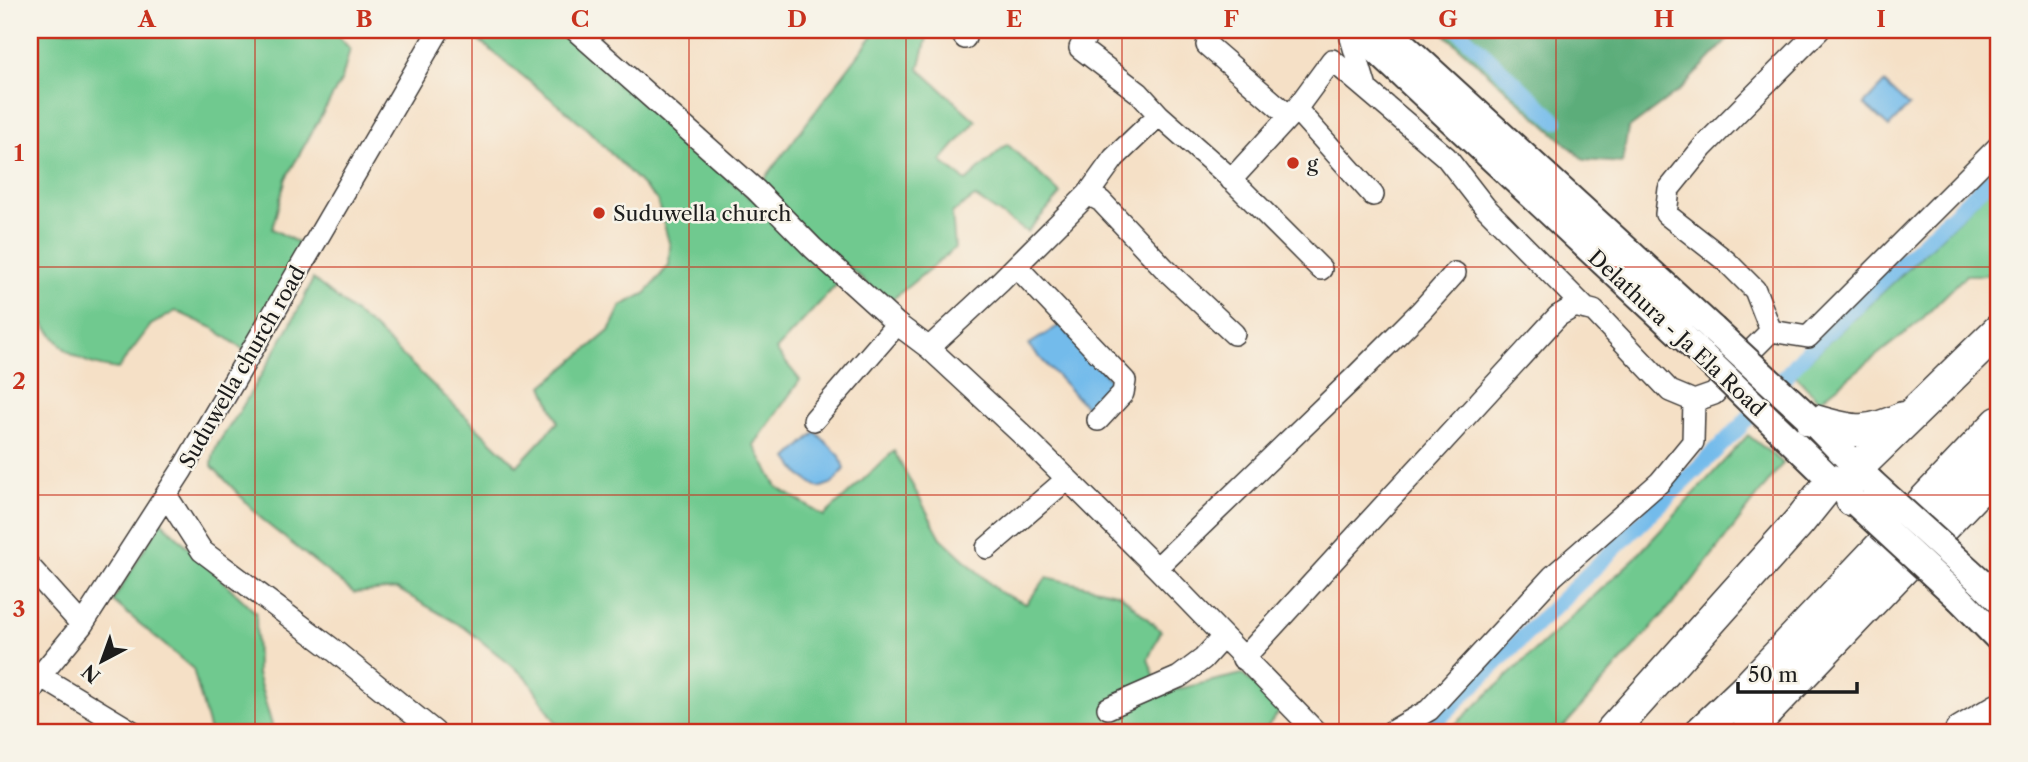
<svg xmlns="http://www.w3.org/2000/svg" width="2028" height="762" font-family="'Libre Caslon Text',serif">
	<rect width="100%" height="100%" fill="#f7f3e8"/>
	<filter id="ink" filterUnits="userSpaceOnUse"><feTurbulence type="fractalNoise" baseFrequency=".0143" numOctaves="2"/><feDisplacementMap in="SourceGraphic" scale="14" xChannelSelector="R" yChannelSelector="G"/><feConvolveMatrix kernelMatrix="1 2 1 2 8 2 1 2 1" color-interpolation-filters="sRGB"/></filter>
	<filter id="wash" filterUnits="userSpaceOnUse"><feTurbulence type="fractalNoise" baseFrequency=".00686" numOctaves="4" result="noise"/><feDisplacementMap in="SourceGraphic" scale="28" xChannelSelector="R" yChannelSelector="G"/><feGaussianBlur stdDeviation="1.57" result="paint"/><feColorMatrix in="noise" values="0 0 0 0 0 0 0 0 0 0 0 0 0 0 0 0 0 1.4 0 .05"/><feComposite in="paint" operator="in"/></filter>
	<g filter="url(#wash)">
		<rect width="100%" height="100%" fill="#f5e0c6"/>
		<path fill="#6fc98f" stroke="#467256" stroke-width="2" d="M30,30H333L350,49L342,79L286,178L272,229L308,248L247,352L213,328L176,311L151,325L118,369C99,367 74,360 61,345C50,333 43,320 30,311Z
			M479,30H560L750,198L877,30H929L919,69L976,121L941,161L966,181L1007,144L1061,194L1027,232L975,197L952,213L955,248L888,303L851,269L776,350L800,380L754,445L777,487L824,516L894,451L941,538L999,592L1026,604L1047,577L1120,594L1161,631L1148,659L1161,693L1242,674L1282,708L1263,732H562L527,678L465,628L397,589L354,593L266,523L212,466C212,444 230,428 241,409C266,366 293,324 313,279L375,329L517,466L558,422L543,386L609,331L621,306L646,293L669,265L670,246L657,200L582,124L476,38Z
			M1998,181V242L1991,247L1994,256L1988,275H1966L1920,321L1819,401L1794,374L1913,264Z
			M1748,435L1783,463L1690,584L1559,732H1447L1636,557Z
			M161,521L256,613L257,674L274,732H210L193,669L113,601Z"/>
		<path fill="#5bad7a" stroke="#3c644b" stroke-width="2" d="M1440,30H1737L1680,90L1628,129L1622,163L1584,160Z"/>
		<path fill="#73bbeb" stroke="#486c84" stroke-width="2" d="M1884,83L1909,106L1889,127L1864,104Z
			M1060,325L1116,386L1103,405L1089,410L1028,345Z
			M816,432L840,456L844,469L833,483L819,488L800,475L788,458Z"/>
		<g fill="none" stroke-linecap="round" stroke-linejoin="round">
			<path stroke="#73bbeb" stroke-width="16" d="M1458,30L1556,121
				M1425,732L1740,427L1805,354L1998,172"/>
		</g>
	</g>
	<g filter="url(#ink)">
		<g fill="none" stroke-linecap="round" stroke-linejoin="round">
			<defs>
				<path id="minor" d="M575,30L756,190L813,248L897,324L929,348L1028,440L1157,568L1316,732
					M959,30L965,38
					M1351,38L1366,88
					M1207,45L1289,116
					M1296,109L1373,195
					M1159,115L1229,177L1321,269
					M1231,180L1296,109L1332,60L1446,157L1485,207L1586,309
					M1088,194L1114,158L1159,115L1139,93L1080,48L1089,30
					M1016,266L1125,381L1123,393L1098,420
					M1771,331L1808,337L1998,147
					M929,348L1000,282L1088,194L1101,201L1164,268L1234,334
					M814,420L897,324
					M166,495L202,551L331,648L435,732
					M987,548L1067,479
					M30,567L82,625
					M1157,568L1357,375L1421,311L1455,273
					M1243,659L1558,316L1575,306L1594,311L1670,391L1694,401L1714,394L1750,352L1771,331L1755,290L1726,261L1666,214L1669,189L1703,147L1819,30
					M30,670L133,732
					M30,694L40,676L82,625L182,470L439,30
					M1108,708L1179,677L1203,659L1223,637
					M1391,732L1429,710L1553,576L1660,482L1693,442L1694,401"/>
				<path id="major" d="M1355,30L1695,348
					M1387,30L1713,329
					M1808,417L1871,482
					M1788,438L1846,494
					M1979,580L1998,599
					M1960,599L1998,638"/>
				<path id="highway" d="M1811,420C1851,431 1864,437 1903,418
					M1852,500L1854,478L1858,467L1998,331
					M1611,732L1799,522L1832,481
					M1701,732L1745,690L1998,423
					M1747,732L1998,469
					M1961,732L1998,710"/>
			</defs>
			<use href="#minor" stroke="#3d3936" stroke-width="24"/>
			<use href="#major" stroke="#3d3936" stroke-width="30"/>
			<use href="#highway" stroke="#3d3936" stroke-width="35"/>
			<use href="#minor" stroke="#fff" stroke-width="21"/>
			<use href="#major" stroke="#fff" stroke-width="26"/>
			<use href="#highway" stroke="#fff" stroke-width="32"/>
			<defs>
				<path id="major-bridge" d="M1713,329L1807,416
					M1695,348L1788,438
					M1871,482L1979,580
					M1857,504L1960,599"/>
			</defs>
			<use href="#major-bridge" stroke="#3d3936" stroke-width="30" stroke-linecap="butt"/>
			<use href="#major-bridge" stroke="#fff" stroke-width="26"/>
		</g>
	</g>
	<path fill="none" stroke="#c8321e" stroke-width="2" stroke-opacity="0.55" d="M255,30V732M472,30V732M689,30V732M906,30V732M1122,30V732M1339,30V732M1556,30V732M1773,30V732M30,267H1998M30,495H1998"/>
	<g fill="#c8321e" stroke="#f7f3e8" stroke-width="2.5">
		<circle cx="1293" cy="163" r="7"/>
		<circle cx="599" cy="213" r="7"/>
	</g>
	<g text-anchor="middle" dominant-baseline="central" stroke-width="5" stroke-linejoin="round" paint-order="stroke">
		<g font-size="21" fill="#1c1c1c" stroke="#f7f3e8" text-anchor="start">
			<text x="1307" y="163">g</text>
			<text x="613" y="213">Suduwella church</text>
		</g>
		<g font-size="21" fill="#1c1c1c" stroke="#f7f3e8">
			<text transform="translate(1677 333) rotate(43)">Delathura - Ja Ela Road</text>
			<text transform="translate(242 367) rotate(-60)">Suduwella church road</text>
		</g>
	</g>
	<rect width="2028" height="762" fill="none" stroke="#f7f3e8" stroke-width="77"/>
	<g transform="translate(102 661) rotate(221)" stroke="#f7f3e8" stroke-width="5" paint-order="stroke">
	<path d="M0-5L12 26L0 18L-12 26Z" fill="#1c1c1c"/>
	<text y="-10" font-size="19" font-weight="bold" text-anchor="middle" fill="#1c1c1c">N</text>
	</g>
	<path d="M1738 682v10h119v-10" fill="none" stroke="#1c1c1c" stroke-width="3.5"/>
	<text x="1748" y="682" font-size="21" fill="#1c1c1c" stroke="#f7f3e8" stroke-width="5" paint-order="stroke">50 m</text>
	<rect x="38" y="38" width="1952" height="686" fill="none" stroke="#c8321e" stroke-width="2.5"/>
	<g font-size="23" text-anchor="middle" font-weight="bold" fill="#c8321e">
		<text x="147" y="27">A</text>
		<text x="364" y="27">B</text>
		<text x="580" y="27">C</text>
		<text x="797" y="27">D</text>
		<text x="1014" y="27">E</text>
		<text x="1231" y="27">F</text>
		<text x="1448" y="27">G</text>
		<text x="1664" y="27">H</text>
		<text x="1881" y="27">I</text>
		<text x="19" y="161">1</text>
		<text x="19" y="389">2</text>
		<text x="19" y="617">3</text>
	</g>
</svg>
